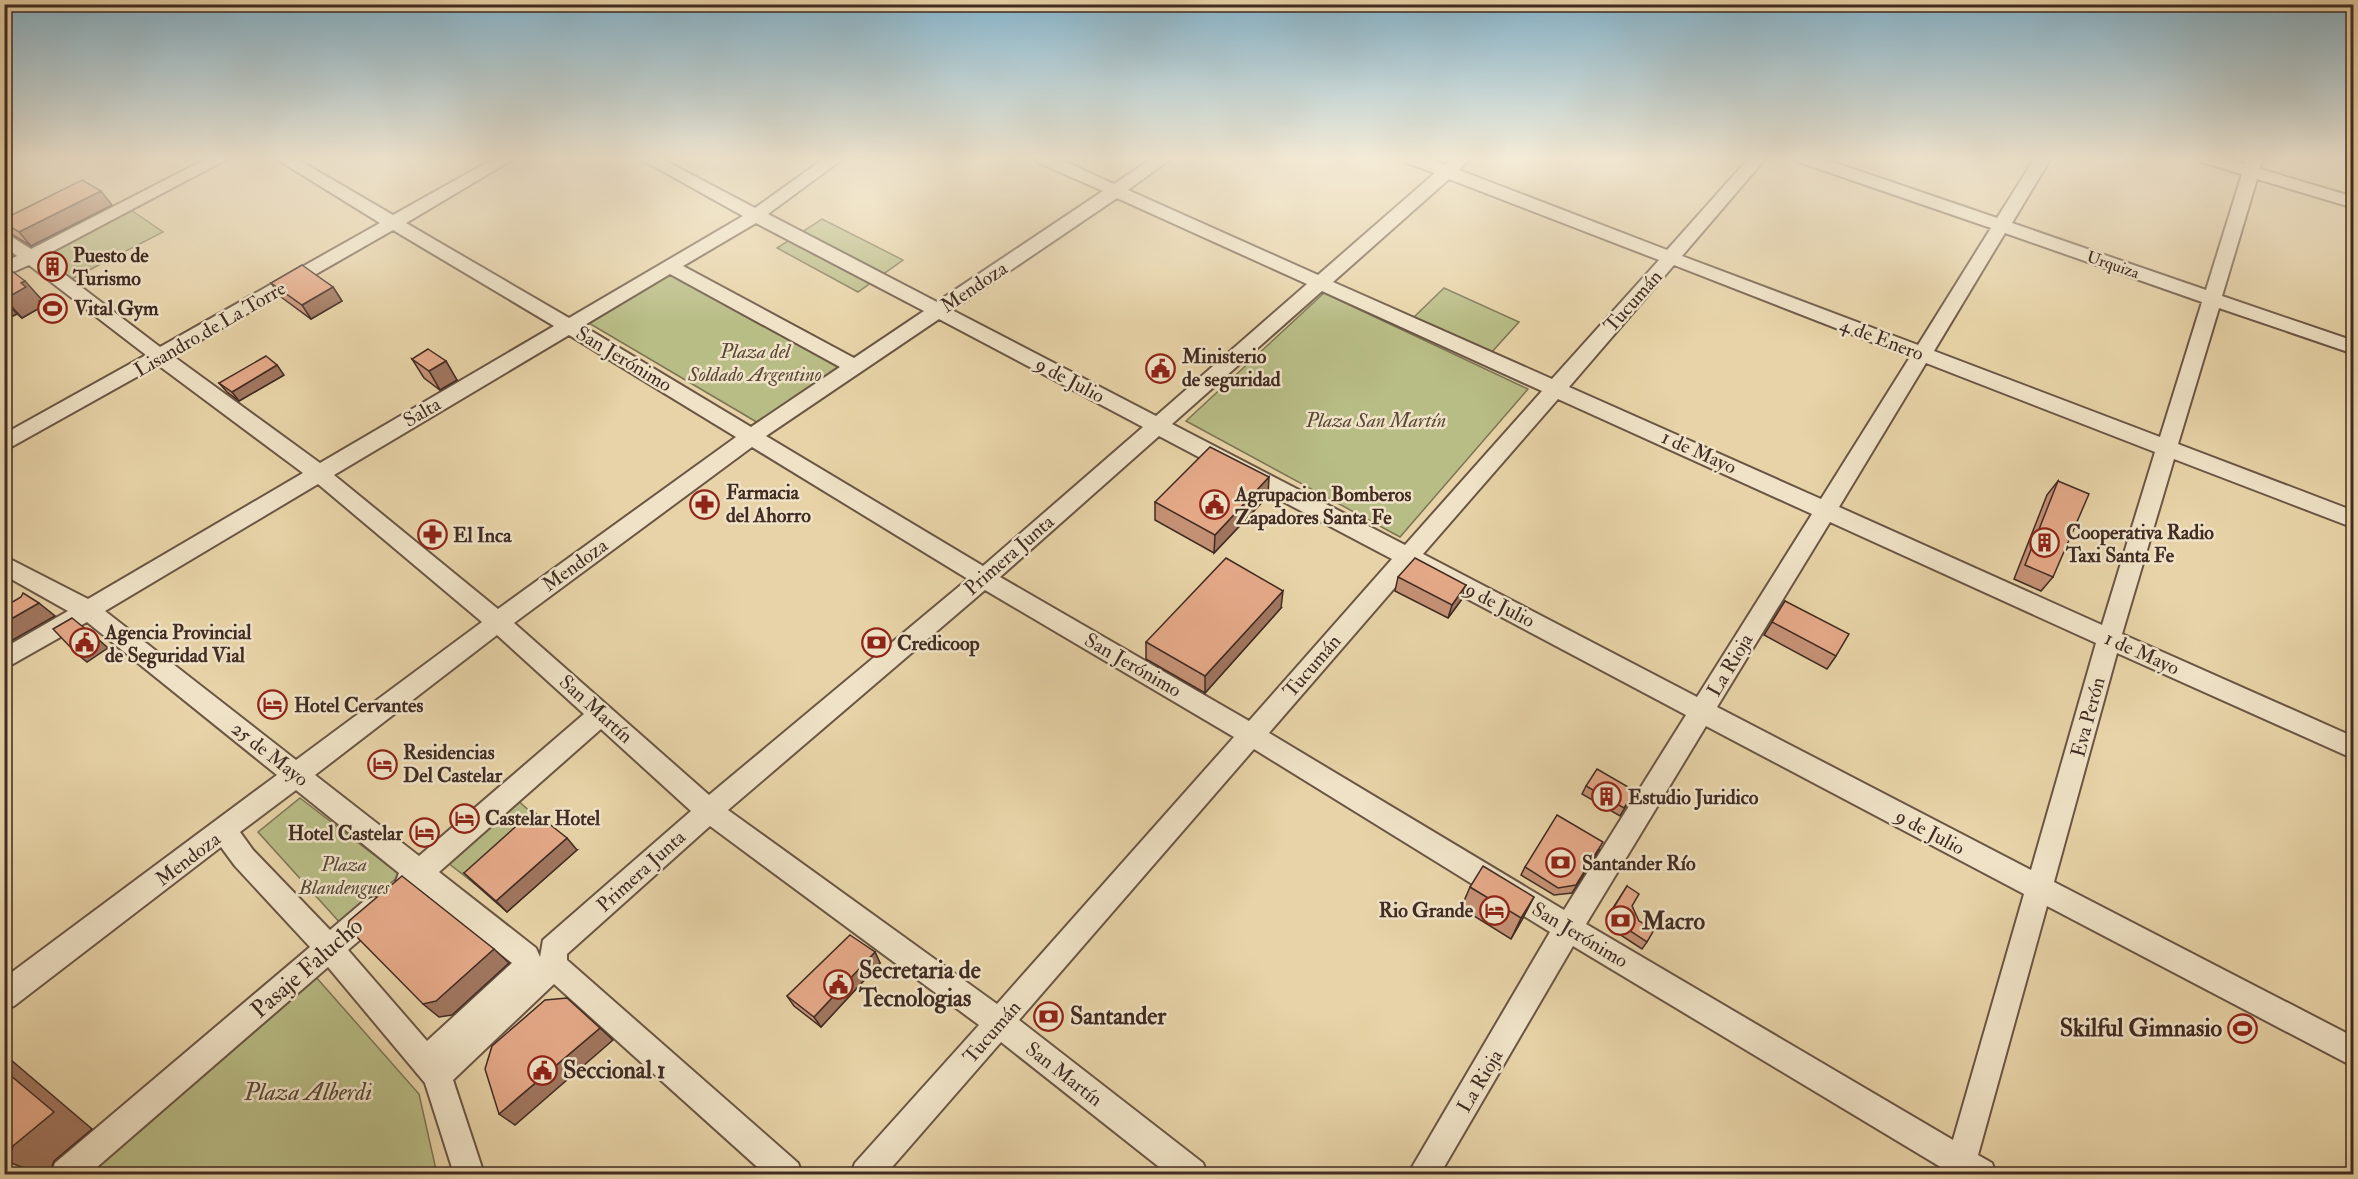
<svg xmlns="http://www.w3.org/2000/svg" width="2358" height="1179" font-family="'IM FELL Double Pica',serif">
	<rect width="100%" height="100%" fill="#e7d3a7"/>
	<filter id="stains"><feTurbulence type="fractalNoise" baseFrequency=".00333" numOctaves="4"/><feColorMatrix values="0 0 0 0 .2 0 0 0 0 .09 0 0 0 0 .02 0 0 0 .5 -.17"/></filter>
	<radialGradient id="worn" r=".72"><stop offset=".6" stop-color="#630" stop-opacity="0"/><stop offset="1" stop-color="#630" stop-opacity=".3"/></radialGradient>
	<path fill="#b8bc85" stroke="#7c7454" stroke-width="1.5" d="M128,208L163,232L68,281L35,256Z
		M822,219L903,260L858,292L777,248Z
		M682,266L855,358L760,424L587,322Z
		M1444,288L1519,322L1490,354L1413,318Z
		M1324,293L1528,389L1400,537L1186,421Z
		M300,798L400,875L342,925L258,832Z
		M515,798L543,823L475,884L443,859Z
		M315,976L419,1094L437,1174H89Z"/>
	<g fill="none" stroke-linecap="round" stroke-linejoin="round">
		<defs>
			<path id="minor" d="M208,158H229L42,257L160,347L380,223L275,158H295L393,215L495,158H515L406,223L569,318L743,216L639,158H660L755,208L825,158H844L768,214L937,302L1103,191L1037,162L1035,158H1057L1114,184L1153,158H1172L1128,190L1318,275L1435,173L1405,162L1403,158H1426L1445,165L1453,158H1471L1459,170L1667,250L1749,158H1766L1682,256L1918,345L1991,228L1799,162L1797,158H1821L1997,218L2035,158H2051L2012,223L2206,290L2242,174L2201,162L2199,158H2224L2245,164L2247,158H2263L2260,169L2354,197V208L2257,179L2222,296L2354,341V354L2219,308L2178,444L2354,511V528L2174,459L2122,634L2354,737V759L2117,653L2054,882L2354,1037V1067L2047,906L1978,1155L1992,1163L1996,1174H1943L1944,1169L1573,946L1440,1174H1408L1550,932L1254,749L1019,1020L1203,1163L1207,1174H1168L1001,1042L886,1174H851L855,1163L979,1025L710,826L567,954V960L798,1163L802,1174H765L554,984L453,1080L484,1174H454L425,1083L328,967L89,1174H51L55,1163L310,947L235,866L221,847L14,1006L4,1010V978L277,775L87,622L4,669V648L68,611L4,575V556L88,599L303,473L158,365L4,451V434L146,355L29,265L4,276V262L17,256L4,246V232L31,249ZM1449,179L1659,260L1552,379L1333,282ZM1117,198L1307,284L1156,416L952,310ZM756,223L924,311L854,358L683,266ZM393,230L554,326L320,463L173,356ZM2005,233L2202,302L2160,437L1934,351ZM1674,265L1910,357L1821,499L1569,387ZM670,274L840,367L751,427L583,326ZM1322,291L1542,391L1405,545L1172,424ZM939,319L1143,427L983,566L766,436ZM569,335L736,437L498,609L334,475ZM1926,363L2155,452L2102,625L1839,507ZM1558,399L1812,514L1697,697L1423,554ZM1159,436L1392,559L1249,721L1000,577ZM752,447L968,579L709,795L514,623ZM318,484L482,622L296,760L105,611ZM1830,522L2096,643L2031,870L1717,707ZM1411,569L1686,715L1564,910L1269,733ZM985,590L1234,737L997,1004L728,810ZM497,635L584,714L419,856L315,775ZM1706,726L2024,894L1953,1140L1586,924ZM601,729L691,811L543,940L540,957L536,948L439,872ZM296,790L399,873L396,881L400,890L409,893L419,889L512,963L427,1041L348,950L384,919L387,910L384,901L374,897L364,901L330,930L253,850L240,832Z"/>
		</defs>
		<use href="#minor" stroke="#6a5544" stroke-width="4"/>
		<use href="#minor" fill="#efe2c6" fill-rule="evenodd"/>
	</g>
	<path fill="#c59175" stroke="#412b23" stroke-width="1.5" d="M112,205L31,246L13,235L4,225V219Z
		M4,265L42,300L39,301L43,306L22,318L17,314L4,320Z
		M271,283L333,287L342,301L311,319L281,297Z
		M412,359L457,380L440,390L424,378Z
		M284,375L239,401L227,392L219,383Z
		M2058,481L2053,577L2041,591L2014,579L2047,495Z
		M1268,496L1214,553L1155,520V502Z
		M1398,577L1466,585L1462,599L1448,618L1395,591Z
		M1785,601L1836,656L1827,669L1764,635Z
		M1281,608L1205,693L1146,659V642Z
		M1586,786L1635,791L1620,816L1582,794Z
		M577,850L507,912L475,884L464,873Z
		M1599,850L1572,893L1554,895L1521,875L1525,867Z
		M1627,886L1632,906L1647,942L1642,949L1616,932L1609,914Z
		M1470,887L1523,918L1511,939L1461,908Z
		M875,952L880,963L821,1027L794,1006L787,996Z"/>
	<path fill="#a0765f" stroke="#412b23" stroke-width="1.5" d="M101,191L112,205L31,246L19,232Z
		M25,281L42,300L39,301L43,306L22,318L5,299L21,283Z
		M333,287L342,301L311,319L302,305Z
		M4,300L17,314L4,320Z
		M446,361L457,380L440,390L429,371Z
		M277,365L284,375L239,401L232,392Z
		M1269,477L1268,496L1214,553L1215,535Z
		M1466,585L1462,599L1448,618L1452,605Z
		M1283,591L1281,608L1205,693V676Z
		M39,603L55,616L4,645V623Z
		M98,639L108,648L87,662L77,654Z
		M567,838L577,850L507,912L496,901Z
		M1534,897L1523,918L1511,939L1521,918Z
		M494,949L509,963L452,1015L439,1017L423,1004Z
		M875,952L880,963L821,1027L814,1017Z
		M600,1028L613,1040L515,1125L499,1114Z
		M4,1054L92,1129L54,1161L49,1174H41L8,1162Z"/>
	<path fill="#e5a988" stroke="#412b23" stroke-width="1.5" d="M82,180L101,191L19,232L4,223V219Z
		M4,265L25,281L21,283L26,287L5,299Z
		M302,265L333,287L302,305L271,283Z
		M428,349L446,361L429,371L412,359Z
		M266,356L277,365L232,392L219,383Z
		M1210,447L1269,477L1215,535L1155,502Z
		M2058,481L2089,494L2053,577L2025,565Z
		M1226,558L1283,591L1205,676L1146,642Z
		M1415,558L1466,585L1452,605L1398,577Z
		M23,593L39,603L4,623V607L21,597Z
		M1785,601L1849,634L1836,656L1772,622Z
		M72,618L98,639L77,654L53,629Z
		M1597,769L1635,791L1624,808L1586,786Z
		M533,811L567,838L496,901L464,873Z
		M1557,815L1603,842L1576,885L1558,888L1525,867Z
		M1483,866L1534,897L1521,918L1470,887Z
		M402,876L494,949L436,1001L423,1004L348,928L349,921Z
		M1627,886L1639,894L1632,906L1639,921L1654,930L1647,942L1621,925L1614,907Z
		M850,935L875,952L814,1017L787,996Z
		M567,998L600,1028L499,1114L485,1069L492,1046L545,1000Z
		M4,1070L54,1112L13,1146L8,1162L4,1159Z"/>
	<linearGradient id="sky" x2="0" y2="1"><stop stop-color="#87b6ce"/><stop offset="0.49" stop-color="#f4ebd7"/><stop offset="1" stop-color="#f4ebd7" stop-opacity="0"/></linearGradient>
	<rect width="2358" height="323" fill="url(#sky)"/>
	<defs>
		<symbol id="building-ring" viewBox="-11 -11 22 22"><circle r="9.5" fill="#efe2c6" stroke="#8f2418" stroke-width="1.5"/><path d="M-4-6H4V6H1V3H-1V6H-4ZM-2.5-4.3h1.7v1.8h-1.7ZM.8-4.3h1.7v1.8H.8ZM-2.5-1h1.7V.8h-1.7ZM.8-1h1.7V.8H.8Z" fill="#8f2418"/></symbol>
		<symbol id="stadium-ring" viewBox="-11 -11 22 22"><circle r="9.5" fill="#efe2c6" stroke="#8f2418" stroke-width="1.5"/><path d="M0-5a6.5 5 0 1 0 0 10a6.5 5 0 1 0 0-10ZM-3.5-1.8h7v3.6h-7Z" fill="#8f2418"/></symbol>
		<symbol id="civic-ring" viewBox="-11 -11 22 22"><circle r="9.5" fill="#efe2c6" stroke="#8f2418" stroke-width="1.5"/><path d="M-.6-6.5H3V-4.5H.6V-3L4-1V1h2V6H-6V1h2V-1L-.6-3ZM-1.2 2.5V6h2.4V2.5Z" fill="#8f2418"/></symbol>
		<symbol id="pharmacy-ring" viewBox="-11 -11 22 22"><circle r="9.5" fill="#efe2c6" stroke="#8f2418" stroke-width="1.5"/><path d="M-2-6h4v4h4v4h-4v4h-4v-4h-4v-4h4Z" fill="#8f2418"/></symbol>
		<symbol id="bank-ring" viewBox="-11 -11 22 22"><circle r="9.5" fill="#efe2c6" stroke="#8f2418" stroke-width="1.5"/><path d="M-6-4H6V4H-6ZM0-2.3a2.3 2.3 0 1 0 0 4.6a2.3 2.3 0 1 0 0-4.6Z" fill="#8f2418"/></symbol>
		<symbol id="hotel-ring" viewBox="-11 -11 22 22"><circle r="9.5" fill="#efe2c6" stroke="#8f2418" stroke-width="1.5"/><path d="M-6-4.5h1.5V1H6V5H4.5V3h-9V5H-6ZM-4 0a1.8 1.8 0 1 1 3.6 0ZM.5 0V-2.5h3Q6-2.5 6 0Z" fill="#8f2418"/></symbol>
	</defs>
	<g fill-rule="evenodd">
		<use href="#building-ring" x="36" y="250" width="33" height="33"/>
		<use href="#stadium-ring" x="36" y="292" width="33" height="33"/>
		<use href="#civic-ring" x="1144" y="352" width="33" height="33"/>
		<use href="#pharmacy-ring" x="688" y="488" width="33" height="33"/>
		<use href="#civic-ring" x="1198" y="488" width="33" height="33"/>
		<use href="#pharmacy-ring" x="416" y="518" width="33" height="33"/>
		<use href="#building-ring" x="2028" y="526" width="33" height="33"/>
		<use href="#civic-ring" x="68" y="626" width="33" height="33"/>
		<use href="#bank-ring" x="860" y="626" width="33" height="33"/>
		<use href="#hotel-ring" x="256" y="688" width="33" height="33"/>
		<use href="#hotel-ring" x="366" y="748" width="33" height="33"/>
		<use href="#building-ring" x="1590" y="780" width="33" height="33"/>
		<use href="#hotel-ring" x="448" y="802" width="33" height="33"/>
		<use href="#hotel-ring" x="408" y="816" width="33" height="33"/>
		<use href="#bank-ring" x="1544" y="846" width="33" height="33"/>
		<use href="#hotel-ring" x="1478" y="894" width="33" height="33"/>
		<use href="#bank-ring" x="1604" y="904" width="33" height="33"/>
		<use href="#civic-ring" x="822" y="968" width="33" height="33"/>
		<use href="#bank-ring" x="1032" y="1000" width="33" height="33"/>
		<use href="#stadium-ring" x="2226" y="1012" width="33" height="33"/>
		<use href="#civic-ring" x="526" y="1054" width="33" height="33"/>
	</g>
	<g text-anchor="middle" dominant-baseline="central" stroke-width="5" stroke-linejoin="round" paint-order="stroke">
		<g font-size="16" fill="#412b23" stroke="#efe2c6">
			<text transform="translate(2113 265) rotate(19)">Urquiza</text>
		</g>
		<g font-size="20" font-weight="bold" fill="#412b23" stroke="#efe2c6" text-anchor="start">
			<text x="73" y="255">Puesto de<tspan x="73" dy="23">Turismo</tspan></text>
			<text x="74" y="308">Vital Gym</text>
			<text x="1182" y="356">Ministerio<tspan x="1182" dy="23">de seguridad</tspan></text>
			<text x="726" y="492">Farmacia<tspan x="726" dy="23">del Ahorro</tspan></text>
			<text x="1235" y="494">Agrupacion Bomberos<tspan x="1235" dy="23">Zapadores Santa Fe</tspan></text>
			<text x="2066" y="532">Cooperativa Radio<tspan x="2066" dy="23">Taxi Santa Fe</tspan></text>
			<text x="453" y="535">El Inca</text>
			<text x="105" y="632">Agencia Provincial<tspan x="105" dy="23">de Seguridad Vial</tspan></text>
			<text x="897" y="643">Credicoop</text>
			<text x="294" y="705">Hotel Cervantes</text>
			<text x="403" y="752">Residencias<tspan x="403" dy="23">Del Castelar</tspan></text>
			<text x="1628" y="797">Estudio Juridico</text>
			<text x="485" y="818">Castelar Hotel</text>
			<text x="403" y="833" text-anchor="end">Hotel Castelar</text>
			<text x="1582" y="863">Santander Río</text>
			<text x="1473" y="910" text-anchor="end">Rio Grande</text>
		</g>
		<g font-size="20" fill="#412b23" stroke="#efe2c6">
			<text transform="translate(974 287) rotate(-34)">Mendoza</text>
			<text transform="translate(1633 301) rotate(-48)">Tucumán</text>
			<text transform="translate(210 329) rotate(-30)">Lisandro de La Torre</text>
			<text transform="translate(1882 339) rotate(21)">4 de Enero</text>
			<text transform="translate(624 359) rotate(31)">San Jerónimo</text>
			<text transform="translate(1070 380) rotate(28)">9 de Julio</text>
			<text transform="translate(422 412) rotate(-30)">Salta</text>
			<text transform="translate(1699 452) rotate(24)">1 de Mayo</text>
			<text transform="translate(1009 555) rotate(-41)">Primera Junta</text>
			<text transform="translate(575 565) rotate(-36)">Mendoza</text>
			<text transform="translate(1500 605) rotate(27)">9 de Julio</text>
			<text transform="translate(2142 653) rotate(24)">1 de Mayo</text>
			<text transform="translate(1133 665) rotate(30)">San Jerónimo</text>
			<text transform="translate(1730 665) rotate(-59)">La Rioja</text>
			<text transform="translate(1312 666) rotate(-49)">Tucumán</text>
			<text transform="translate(596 709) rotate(42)">San Martín</text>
			<text transform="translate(2088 717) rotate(-75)">Eva Perón</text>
			<text transform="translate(270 754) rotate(38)">25 de Mayo</text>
			<text transform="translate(1930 832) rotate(28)">9 de Julio</text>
			<text transform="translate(188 859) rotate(-37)">Mendoza</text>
			<text transform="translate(641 871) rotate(-42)">Primera Junta</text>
			<text transform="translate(1580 935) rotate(31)">San Jerónimo</text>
			<text transform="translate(992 1032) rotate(-49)">Tucumán</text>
			<text transform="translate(1064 1074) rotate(38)">San Martín</text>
			<text transform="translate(1480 1081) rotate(-59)">La Rioja</text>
		</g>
		<g font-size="20" font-style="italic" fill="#594837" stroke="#efe2c6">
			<text x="755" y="351">Plaza del<tspan x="755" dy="23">Soldado Argentino</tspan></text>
			<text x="1376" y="420">Plaza San Martín</text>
			<text x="344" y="864">Plaza<tspan x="344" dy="23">Blandengues</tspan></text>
		</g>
		<g font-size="24" font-weight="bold" fill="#412b23" stroke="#efe2c6" text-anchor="start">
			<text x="1642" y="921">Macro</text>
			<text x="859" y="970">Secretaria de<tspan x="859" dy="28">Tecnologias</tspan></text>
			<text x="1070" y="1016">Santander</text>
			<text x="2222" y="1028" text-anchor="end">Skilful Gimnasio</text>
			<text x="563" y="1070">Seccional 1</text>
		</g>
		<g font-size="24" fill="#412b23" stroke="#efe2c6">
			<text transform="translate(307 968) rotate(-41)">Pasaje Falucho</text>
		</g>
		<g font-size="24" font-style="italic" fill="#594837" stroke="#efe2c6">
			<text x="308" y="1092">Plaza Alberdi</text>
		</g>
	</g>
	<rect width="2358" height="1179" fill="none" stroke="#e7d3a7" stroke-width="24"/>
	<rect x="6" y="6" width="2346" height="1167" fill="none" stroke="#412b23" stroke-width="3"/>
	<rect x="12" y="12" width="2334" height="1155" fill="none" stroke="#412b23" stroke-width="1.5"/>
	<rect width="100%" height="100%" filter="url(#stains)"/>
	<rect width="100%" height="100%" fill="url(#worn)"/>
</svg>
